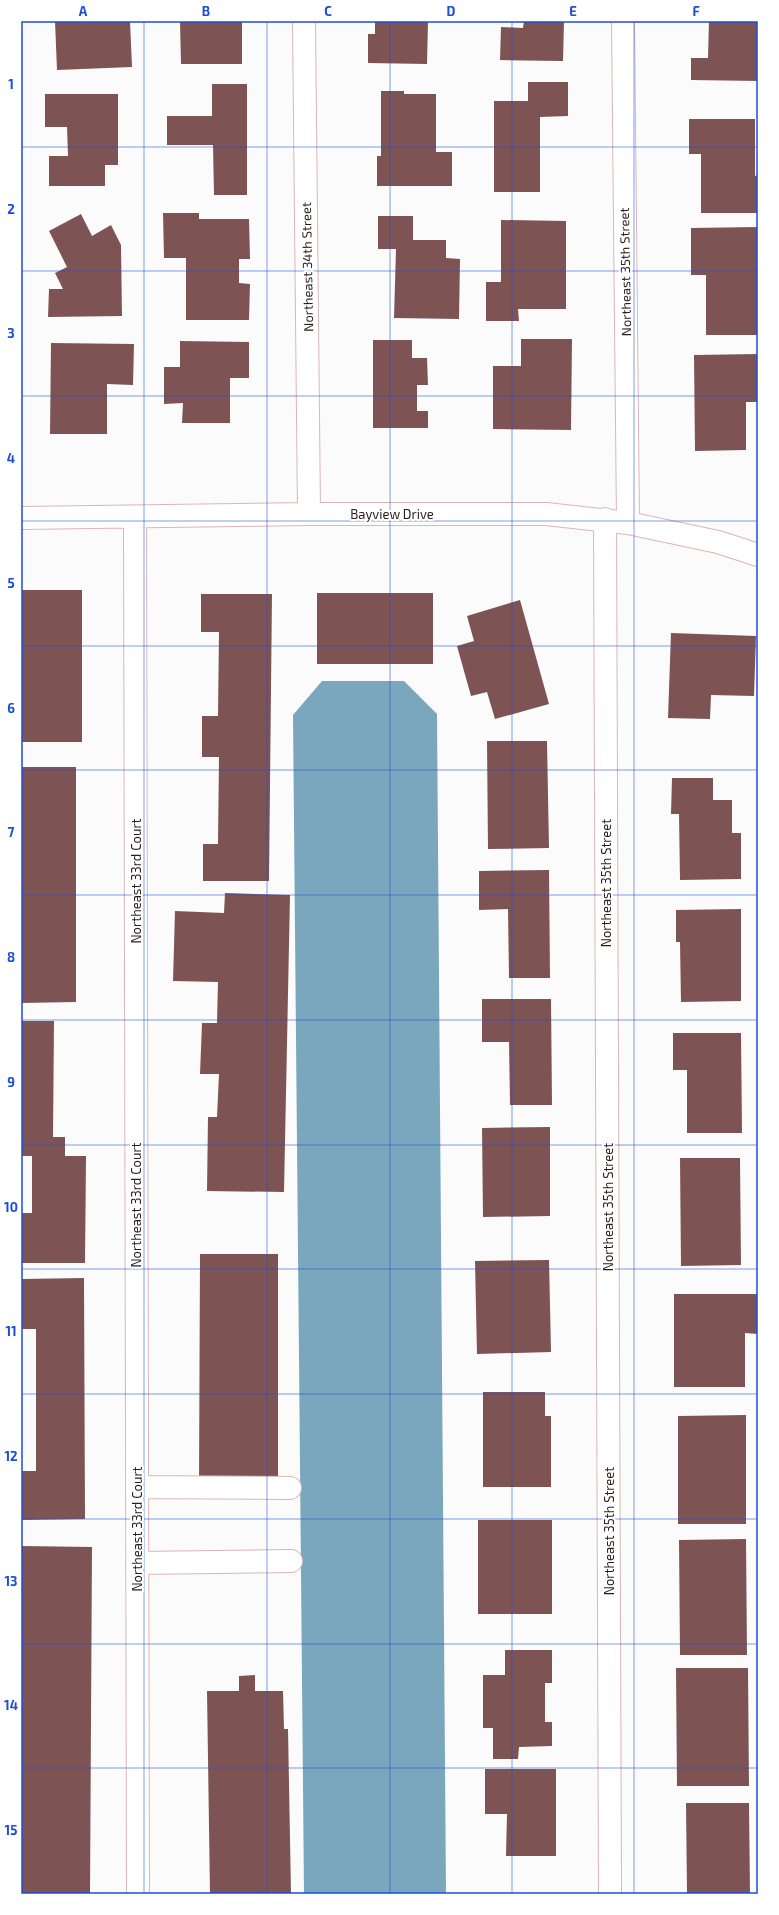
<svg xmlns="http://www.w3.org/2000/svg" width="779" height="1915" font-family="'Exo 2',sans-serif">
	<rect width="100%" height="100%" fill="#fbfbfb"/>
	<path fill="#7aa7bd" d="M322,681H404L437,714L446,1894H304L293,715Z"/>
	<path fill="#7e5354" d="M55,21H130L132,67L57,70Z
		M180,21H242V64H181Z
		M375,21H428L427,64L368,63V34H375Z
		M524,21H564L563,61L500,60L501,27L523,28Z
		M709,21H758V81L691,80V58H708Z
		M528,82H568V116L540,117V192H494V101H528Z
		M212,84H247V195H214L213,145H167V116H212Z
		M381,91H404V94H436V152H452V186H377V156H381Z
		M45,94H118V165H105V186H49V156H68L67,127H45Z
		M689,119H755V176L758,175V213H701V154H689Z
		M163,213H199V219H249L250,259H239V283L250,284L249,320H186V258H164Z
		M81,214L92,236L111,225L121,245L122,316L48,317L49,289H63L55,273L67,267L49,231Z
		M378,216H413V240H446V258L460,259L459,319L394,318L396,249H378Z
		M501,220L566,221V309H518L519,321H486V282H501Z
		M758,227V335H706V275H691V228Z
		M521,339H572L571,430L493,429V366H521Z
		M373,340H412V358H427L428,385H417V411H428V428H373Z
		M180,341L249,342V378H230V423H182L183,403L164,404V367H180Z
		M51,343L134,344L133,385L107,384V434H50Z
		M758,354V402H746V450L695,451L694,355Z
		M21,590H82V742H21Z
		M317,593H433V664H317Z
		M201,594H272L269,881H203V844H218L219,757H202V716H218L219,632H201Z
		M520,600L549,704L495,719L487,692L471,696L457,646L474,641L467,616Z
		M671,633L756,636L754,696L711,695L710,719L668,718Z
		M487,741H547L549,848L488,849Z
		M21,767H76V1002L21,1003Z
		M672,778H713V800H732V833H741V879L680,880L679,814H671Z
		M549,870L550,978H509L508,909L479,910V871Z
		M225,893L290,895L284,1192L207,1191L208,1117H217L219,1074H200L202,1023H217L218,982L173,981L175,911L224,913Z
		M741,909V1001L681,1002L680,942H676V910Z
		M482,999H551L552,1105H510L509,1042H482Z
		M21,1021H54L53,1137H65V1156H86L85,1263H21V1213H32V1156H21Z
		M673,1033H741L742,1133H687V1070H673Z
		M550,1127V1216L483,1217L482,1128Z
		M680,1158H740L741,1265L681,1266Z
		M200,1254H278V1486H199Z
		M549,1260L551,1352L477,1354L475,1261Z
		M84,1278L85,1519L21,1520V1471H36V1329H21V1279Z
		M674,1294H758V1334L745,1333V1387H674Z
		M483,1392H545V1416H551V1487H483Z
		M746,1415V1524H678V1416Z
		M478,1520H552V1614H478Z
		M746,1539L747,1655H680L679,1540Z
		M21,1546L92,1547L90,1894H21Z
		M505,1650H552V1683H545V1722H552V1746L519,1747L518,1759H493V1728H483V1675H505Z
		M676,1668H748L749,1786H677Z
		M255,1675V1691H283L284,1729H288L291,1894H210L207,1691H239V1676Z
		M485,1769H556V1856H506L507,1814H485Z
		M686,1803H749L750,1894H687Z"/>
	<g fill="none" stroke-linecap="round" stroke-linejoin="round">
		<defs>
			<path id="minor" d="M304,21L309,514
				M623,21L628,523
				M135,517L138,1894
				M21,518L309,514H546L628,523L718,542L758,555
				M605,519L610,1894
				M137,1487L290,1488
				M137,1563L291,1561"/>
		</defs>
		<use href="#minor" stroke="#dbb6b6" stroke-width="24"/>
		<use href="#minor" stroke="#fff" stroke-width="22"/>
	</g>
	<path fill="none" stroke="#1d4ed8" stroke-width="1" stroke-opacity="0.55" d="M144,21V1894M267,21V1894M390,21V1894M512,21V1894M634,21V1894M21,147H758M21,271H758M21,396H758M21,521H758M21,646H758M21,770H758M21,895H758M21,1020H758M21,1145H758M21,1269H758M21,1394H758M21,1519H758M21,1644H758M21,1768H758"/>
	<g text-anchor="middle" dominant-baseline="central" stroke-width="4" stroke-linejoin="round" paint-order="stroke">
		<g font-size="13" fill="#2a1c1c" stroke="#fff">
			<text transform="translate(307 267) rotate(-91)">Northeast 34th Street</text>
			<text transform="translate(625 272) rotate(-91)">Northeast 35th Street</text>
			<text x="392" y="514">Bayview Drive</text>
			<text transform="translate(136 881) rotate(-90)">Northeast 33rd Court</text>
			<text transform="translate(606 883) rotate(-90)">Northeast 35th Street</text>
			<text transform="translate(136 1205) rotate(-90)">Northeast 33rd Court</text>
			<text transform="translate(608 1207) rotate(-90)">Northeast 35th Street</text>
			<text transform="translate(137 1529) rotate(-90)">Northeast 33rd Court</text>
			<text transform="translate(609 1531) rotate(-90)">Northeast 35th Street</text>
		</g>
	</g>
	<rect width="779" height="1915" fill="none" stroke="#ffffff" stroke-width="44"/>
	<rect x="22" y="22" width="735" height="1871" fill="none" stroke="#1d4ed8" stroke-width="1.5"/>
	<g font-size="13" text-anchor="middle" font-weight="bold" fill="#1d4ed8">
		<text x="83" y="16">A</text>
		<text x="206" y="16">B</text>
		<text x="328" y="16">C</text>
		<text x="451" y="16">D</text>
		<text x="573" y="16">E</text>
		<text x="696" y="16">F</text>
		<text x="11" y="89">1</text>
		<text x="11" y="214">2</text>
		<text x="11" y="338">3</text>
		<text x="11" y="463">4</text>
		<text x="11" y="588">5</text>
		<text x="11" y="713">6</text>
		<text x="11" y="837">7</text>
		<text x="11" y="962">8</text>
		<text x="11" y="1087">9</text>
		<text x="11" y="1212">10</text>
		<text x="11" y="1336">11</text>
		<text x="11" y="1461">12</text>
		<text x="11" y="1586">13</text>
		<text x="11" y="1710">14</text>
		<text x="11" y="1835">15</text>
	</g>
</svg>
